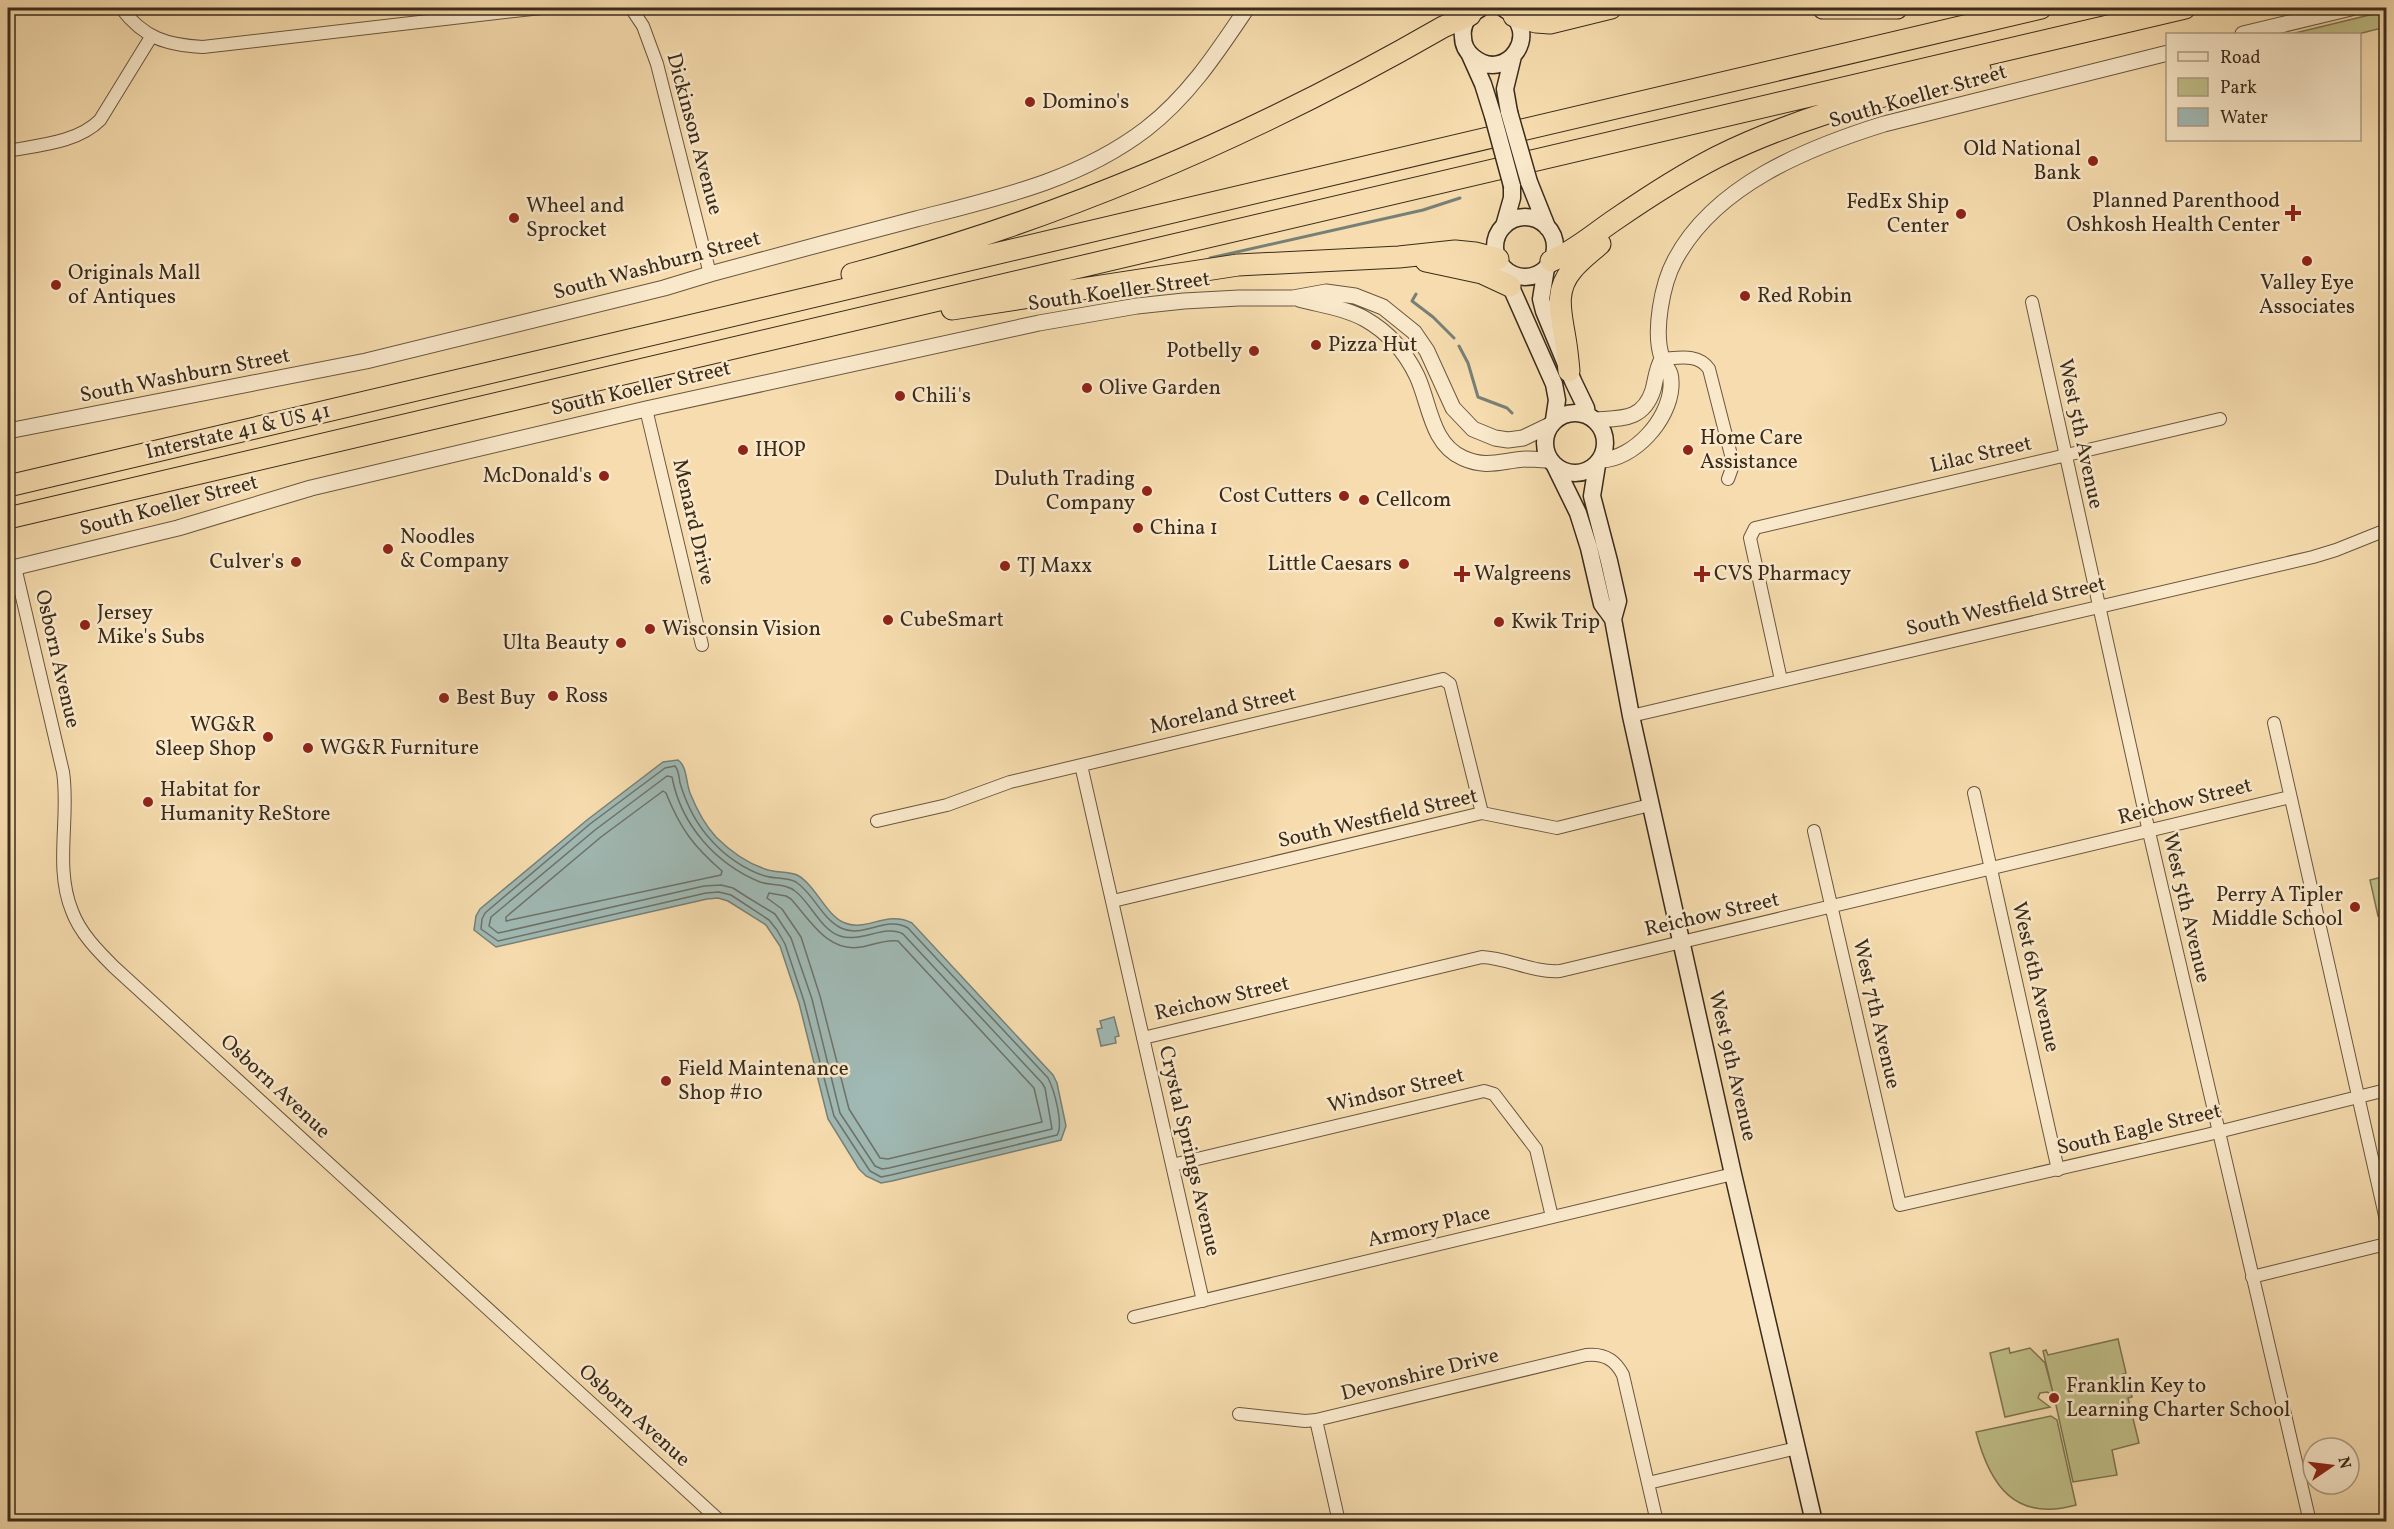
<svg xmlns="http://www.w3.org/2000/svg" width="2394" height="1529" font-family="Vollkorn,serif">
	<rect width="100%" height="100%" fill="#f6dcae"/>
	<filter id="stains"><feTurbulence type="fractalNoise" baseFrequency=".00333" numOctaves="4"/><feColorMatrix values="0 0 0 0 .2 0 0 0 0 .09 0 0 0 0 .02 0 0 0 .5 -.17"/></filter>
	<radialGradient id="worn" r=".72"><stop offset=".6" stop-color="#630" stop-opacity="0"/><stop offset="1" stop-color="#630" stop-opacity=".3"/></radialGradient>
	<path fill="#c0bf88" stroke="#7d7552" stroke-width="1.5" d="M2386,11V27L2358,34H2291Z
		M2386,876V914L2378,916L2370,880Z
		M2118,1339L2126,1373L2123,1374L2125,1382H2128L2132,1397L2128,1398L2139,1443L2112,1450L2117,1475L2073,1482L2054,1396L2047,1392L2040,1393L2038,1398L2050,1407L2005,1417L1990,1353L2009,1348L2010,1353L2030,1348L2045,1363L2053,1393L2043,1351L2046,1350L2048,1355Z
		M2051,1416L2057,1420L2076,1505C2015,1522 1990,1486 1976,1432Z"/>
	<path fill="#a0b9b4" stroke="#778077" stroke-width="1.5" d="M678,760C687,766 686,783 690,793C696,808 705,825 716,837C729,850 747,863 765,869C775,873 787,871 797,875C816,885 826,916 845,923C866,932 887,910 912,923L1053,1075L1057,1083L1066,1126L1061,1140L892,1181L881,1183L866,1176L859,1169L828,1119L799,1003L780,946L766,925L728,901L718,898L707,899L496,947L474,930L476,916L480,909L587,820L663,762Z
		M1114,1017L1119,1036L1115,1037L1116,1043L1101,1046L1097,1029L1102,1028L1100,1021Z"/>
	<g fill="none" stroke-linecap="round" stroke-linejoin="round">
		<path stroke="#6d7268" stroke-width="1.5" d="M675,766C679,771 679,777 680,783C686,803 697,825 711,840C724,855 745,870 765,876C775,879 787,877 796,882C814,894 822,919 841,928C863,939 886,915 908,928L1048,1078C1054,1089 1064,1125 1057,1135L891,1175L881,1177L870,1171L834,1116L804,1001L785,944L777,930L769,920L731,895L719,892L706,893L498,941L481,929L482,919L485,913L590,824L665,768Z
			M667,776L672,777C681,825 716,864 760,882C771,886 785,883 795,891C811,903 820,929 840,936C861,943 885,924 903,934L1042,1083L1045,1088L1052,1129L889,1168L882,1169L875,1166L840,1113L812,999L791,938L775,914L747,897L733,888L721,885L704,886L503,932L498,933L489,926L491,917L595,830Z
			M663,791L666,793C680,828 693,846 722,871L721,875L506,921V917L601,837Z
			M769,893L786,896L791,899C810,920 828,953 861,947C873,945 886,939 898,941L1034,1088L1042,1122L888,1159L880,1158L849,1109L820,996L801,937L782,909L767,898Z"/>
		<path stroke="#778077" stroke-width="3" d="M1210,258L1423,210L1460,198
			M1416,294L1412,301L1433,317L1454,338
			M1459,346L1468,363L1478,397L1507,408L1512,413"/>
		<defs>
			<path id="minor" d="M121,8C144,38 166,45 203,47L541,8
				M631,8L643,26L657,64L710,274
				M8,151C38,145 77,143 100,120L151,37
				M2032,302L2149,832L2310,1522
				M1662,359C1679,358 1698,353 1709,369L1731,455L1732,468L1728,479
				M646,409L702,645
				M15,567L63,772C70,817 54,867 72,911C80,933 98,951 114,967L721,1522
				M1781,680L1750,538L1755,528L2220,419
				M1631,716L2313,557L2336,550L2386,530
				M2274,723L2386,1220
				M1081,765L1203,1301
				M1974,793L2058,1170
				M877,821L947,805L1010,782L1443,679L1450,684L1482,813
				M1814,831L1900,1205L2206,1135L2386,1090
				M1113,901L1482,813L1557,828L1650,805
				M1143,1038L1482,957C1508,958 1533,973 1560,971L2290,797
				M1172,1165L1484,1091L1494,1094L1536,1149L1552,1217
				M2252,1277L2386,1244
				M1134,1317L1733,1174
				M1239,1414L1305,1421L1316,1420L1586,1355C1603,1353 1615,1359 1623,1375L1657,1522
				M1316,1420L1339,1522
				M1648,1483L1797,1448"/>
			<path id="tertiary" d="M2243,34L2351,8
				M1299,299C1321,305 1345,308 1365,319C1388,332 1406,353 1417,376C1430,404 1431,444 1463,458C1487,469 1503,460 1527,459C1534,459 1542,460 1550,460
				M1595,420C1621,418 1643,421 1653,390C1656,379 1656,370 1662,359
				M8,431L366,361L664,288L710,274C779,255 847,237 916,219C997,198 1078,181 1146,129C1189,96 1218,51 1247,8
				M1601,460C1634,459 1669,420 1671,387C1672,368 1666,371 1662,358C1653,332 1662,284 1675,260C1715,185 1807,148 1884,124L2168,53
				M8,569L178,528L311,488L646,409L1039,323L1137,306L1184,301L1239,298H1293L1326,292L1355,296L1383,307L1414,332L1427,351L1453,408L1473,429L1495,438L1508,440L1523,438L1550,425"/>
			<path id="secondary" d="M1481,8C1469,14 1461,23 1463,37C1463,45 1467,52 1473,57C1506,85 1545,31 1503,8
				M1470,55L1483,84L1493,116
				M1509,112L1505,89L1513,56
				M1529,182L1547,227
				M1495 247a30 30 0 1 1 60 0a30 30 0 1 1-60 0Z
				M1504,226L1512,198V186
				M1546,268L1541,299L1544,311L1573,381L1586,408L1587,415
				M1506,276L1554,384L1557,400L1554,420
				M1545 443a30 30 0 1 1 60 0a30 30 0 1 1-60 0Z
				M1597,465L1592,496L1609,561L1618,601L1613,619L1631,716L1733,1174L1814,1522
				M1555,466L1578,513L1589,548L1602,604L1613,619"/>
			<path id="motorway" d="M1823,8H1897
				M1514,16L1536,22L1550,23L1611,8
				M1426,261L1482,273L1510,286
				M1551,261C1575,251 1595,233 1616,219C1648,197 1682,175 1717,157C1799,116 1892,94 1980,69
				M852,274C1058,220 1259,133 1443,27L1470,15
				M952,309L1238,265L1399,257L1455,251L1475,253L1498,259
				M1569,371C1568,360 1567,349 1565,338C1561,313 1554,291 1572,270C1580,260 1591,252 1600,244
				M8,486L2041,8
				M8,518L2185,8"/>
		</defs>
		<use href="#minor" stroke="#695740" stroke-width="14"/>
		<use href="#tertiary" stroke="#695740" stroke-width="17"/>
		<use href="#secondary" stroke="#3a2b1b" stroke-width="19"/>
		<use href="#motorway" stroke="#3a2b1b" stroke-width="23"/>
		<use href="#minor" stroke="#f9e8ca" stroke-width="12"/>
		<use href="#tertiary" stroke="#f9e8ca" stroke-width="15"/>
		<use href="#secondary" stroke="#f9e8ca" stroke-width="16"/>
		<use href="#motorway" stroke="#f6dcae" stroke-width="21"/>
		<defs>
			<path id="secondary-bridge" d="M1509,112L1529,182
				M1493,116L1512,186"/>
		</defs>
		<use href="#secondary-bridge" stroke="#3a2b1b" stroke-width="19" stroke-linecap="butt"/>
		<use href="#secondary-bridge" stroke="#f9e8ca" stroke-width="16"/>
	</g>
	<g fill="#8f2418" stroke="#f9e8ca" stroke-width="2">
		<circle cx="1030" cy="102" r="6"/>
		<circle cx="2093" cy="161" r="6"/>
		<path d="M2290 204h6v6h6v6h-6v6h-6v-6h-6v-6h6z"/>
		<circle cx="1961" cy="214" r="6"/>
		<circle cx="514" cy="218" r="6"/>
		<circle cx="2307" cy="261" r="6"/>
		<circle cx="56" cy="285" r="6"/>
		<circle cx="1745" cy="296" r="6"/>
		<circle cx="1316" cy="345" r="6"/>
		<circle cx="1254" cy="351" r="6"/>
		<circle cx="1087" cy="388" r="6"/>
		<circle cx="900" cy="396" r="6"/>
		<circle cx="743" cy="450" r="6"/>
		<circle cx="1688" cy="450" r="6"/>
		<circle cx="604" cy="476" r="6"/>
		<circle cx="1147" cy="491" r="6"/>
		<circle cx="1344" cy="496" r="6"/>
		<circle cx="1364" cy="500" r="6"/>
		<circle cx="1138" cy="528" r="6"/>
		<circle cx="388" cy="549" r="6"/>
		<circle cx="296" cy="562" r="6"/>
		<circle cx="1404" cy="564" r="6"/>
		<circle cx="1005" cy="566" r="6"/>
		<path d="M1459 565h6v6h6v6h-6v6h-6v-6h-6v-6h6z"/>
		<path d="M1699 565h6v6h6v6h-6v6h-6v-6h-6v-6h6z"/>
		<circle cx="888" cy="620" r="6"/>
		<circle cx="1499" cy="622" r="6"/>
		<circle cx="85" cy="625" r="6"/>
		<circle cx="650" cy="629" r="6"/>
		<circle cx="621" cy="643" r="6"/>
		<circle cx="553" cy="696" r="6"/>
		<circle cx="444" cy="698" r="6"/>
		<circle cx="268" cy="737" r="6"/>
		<circle cx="308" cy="748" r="6"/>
		<circle cx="148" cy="802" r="6"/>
		<circle cx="2355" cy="907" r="6"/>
		<circle cx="666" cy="1081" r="6"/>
		<circle cx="2054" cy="1398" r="6"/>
	</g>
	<g text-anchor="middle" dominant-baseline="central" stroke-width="5" stroke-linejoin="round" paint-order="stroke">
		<g font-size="21" fill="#3a2b1b" stroke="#f9e8ca">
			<text transform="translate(1918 97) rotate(-16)">South Koeller Street</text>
			<text transform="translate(694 134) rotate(75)">Dickinson Avenue</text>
			<text transform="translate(657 266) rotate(-15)">South Washburn Street</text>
			<text transform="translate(1119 292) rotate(-8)">South Koeller Street</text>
			<text transform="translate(185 376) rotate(-11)">South Washburn Street</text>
			<text transform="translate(641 389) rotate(-13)">South Koeller Street</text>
			<text transform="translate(238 432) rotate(-13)">Interstate 41 &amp; US 41</text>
			<text transform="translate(2080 434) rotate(78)">West 5th Avenue</text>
			<text transform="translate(1981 455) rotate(-13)">Lilac Street</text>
			<text transform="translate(169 506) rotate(-15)">South Koeller Street</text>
			<text transform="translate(693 522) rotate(77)">Menard Drive</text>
			<text transform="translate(2006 607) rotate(-13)">South Westfield Street</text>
			<text transform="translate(57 659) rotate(77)">Osborn Avenue</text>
			<text transform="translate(1223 711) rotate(-13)">Moreland Street</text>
			<text transform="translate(2185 802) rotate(-14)">Reichow Street</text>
			<text transform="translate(1378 819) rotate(-13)">South Westfield Street</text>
			<text transform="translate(2186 908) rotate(77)">West 5th Avenue</text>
			<text transform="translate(1712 915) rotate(-13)">Reichow Street</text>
			<text transform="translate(2035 977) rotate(77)">West 6th Avenue</text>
			<text transform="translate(1222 999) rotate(-13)">Reichow Street</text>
			<text transform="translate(1876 1014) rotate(77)">West 7th Avenue</text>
			<text transform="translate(1732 1066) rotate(77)">West 9th Avenue</text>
			<text transform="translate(275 1087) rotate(43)">Osborn Avenue</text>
			<text transform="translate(1396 1091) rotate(-13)">Windsor Street</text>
			<text transform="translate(2139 1130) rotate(-13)">South Eagle Street</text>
			<text transform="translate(1189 1151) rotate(77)">Crystal Springs Avenue</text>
			<text transform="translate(1429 1227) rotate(-13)">Armory Place</text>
			<text transform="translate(1420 1375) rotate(-14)">Devonshire Drive</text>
			<text transform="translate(634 1416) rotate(42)">Osborn Avenue</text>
		</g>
		<g font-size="21" fill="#3a2b1b" stroke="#f9e8ca" text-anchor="start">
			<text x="1042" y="102">Domino's</text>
			<text x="2081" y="149" text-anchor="end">Old National<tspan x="2081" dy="24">Bank</tspan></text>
			<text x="2280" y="201" text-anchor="end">Planned Parenthood<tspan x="2280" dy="24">Oshkosh Health Center</tspan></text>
			<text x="1949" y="202" text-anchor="end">FedEx Ship<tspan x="1949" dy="24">Center</tspan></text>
			<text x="526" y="206">Wheel and<tspan x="526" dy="24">Sprocket</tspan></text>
			<text x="68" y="273">Originals Mall<tspan x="68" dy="24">of Antiques</tspan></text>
			<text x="2307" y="283" text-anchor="middle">Valley Eye<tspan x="2307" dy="24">Associates</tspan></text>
			<text x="1757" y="296">Red Robin</text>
			<text x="1328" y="345">Pizza Hut</text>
			<text x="1242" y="351" text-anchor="end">Potbelly</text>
			<text x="1099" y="388">Olive Garden</text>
			<text x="912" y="396">Chili's</text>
			<text x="1700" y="438">Home Care<tspan x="1700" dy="24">Assistance</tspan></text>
			<text x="755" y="450">IHOP</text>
			<text x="592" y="476" text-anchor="end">McDonald's</text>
			<text x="1135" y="479" text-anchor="end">Duluth Trading<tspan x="1135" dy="24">Company</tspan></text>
			<text x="1332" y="496" text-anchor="end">Cost Cutters</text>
			<text x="1376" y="500">Cellcom</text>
			<text x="1150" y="528">China 1</text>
			<text x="400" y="537">Noodles<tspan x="400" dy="24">&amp; Company</tspan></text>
			<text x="284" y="562" text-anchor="end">Culver's</text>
			<text x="1392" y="564" text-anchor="end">Little Caesars</text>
			<text x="1017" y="566">TJ Maxx</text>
			<text x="1474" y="574">Walgreens</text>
			<text x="1714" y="574">CVS Pharmacy</text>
			<text x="97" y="613">Jersey<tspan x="97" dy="24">Mike's Subs</tspan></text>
			<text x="900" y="620">CubeSmart</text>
			<text x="1511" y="622">Kwik Trip</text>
			<text x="662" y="629">Wisconsin Vision</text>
			<text x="609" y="643" text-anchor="end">Ulta Beauty</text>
			<text x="565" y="696">Ross</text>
			<text x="456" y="698">Best Buy</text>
			<text x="256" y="725" text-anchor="end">WG&amp;R<tspan x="256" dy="24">Sleep Shop</tspan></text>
			<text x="320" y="748">WG&amp;R Furniture</text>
			<text x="160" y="790">Habitat for<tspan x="160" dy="24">Humanity ReStore</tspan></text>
			<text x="2343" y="895" text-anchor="end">Perry A Tipler<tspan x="2343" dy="24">Middle School</tspan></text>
			<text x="678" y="1069">Field Maintenance<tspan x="678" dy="24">Shop #10</tspan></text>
			<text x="2066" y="1386">Franklin Key to<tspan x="2066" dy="24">Learning Charter School</tspan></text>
		</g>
	</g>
	<rect width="2394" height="1529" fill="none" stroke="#f6dcae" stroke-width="30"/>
	<rect x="9" y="9" width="2376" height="1511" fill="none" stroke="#3a2b1b" stroke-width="3"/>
	<rect x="15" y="15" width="2364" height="1499" fill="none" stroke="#3a2b1b" stroke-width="1.5"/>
	<rect x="2166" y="33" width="195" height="108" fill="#f9e8ca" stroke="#ad9c84" stroke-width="1.5"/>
	<rect x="2178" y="52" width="30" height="9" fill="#f9e8ca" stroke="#ad9c84" stroke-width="1.5"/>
	<text x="2220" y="63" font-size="18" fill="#3a2b1b">Road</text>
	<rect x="2178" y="78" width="30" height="18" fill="#c0bf88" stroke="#ad9c84" stroke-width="1.5"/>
	<text x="2220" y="93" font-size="18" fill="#3a2b1b">Park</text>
	<rect x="2178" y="108" width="30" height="18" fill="#a0b9b4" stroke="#ad9c84" stroke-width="1.5"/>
	<text x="2220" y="123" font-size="18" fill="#3a2b1b">Water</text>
	<g transform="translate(2331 1466) rotate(76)"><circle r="28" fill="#f9e8ca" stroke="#ad9c84" stroke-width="1.5"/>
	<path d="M0-4.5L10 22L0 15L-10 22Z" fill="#8f2418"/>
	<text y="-9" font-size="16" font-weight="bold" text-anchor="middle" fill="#3a2b1b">N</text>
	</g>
	<rect width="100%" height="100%" filter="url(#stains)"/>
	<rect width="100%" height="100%" fill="url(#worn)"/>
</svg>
